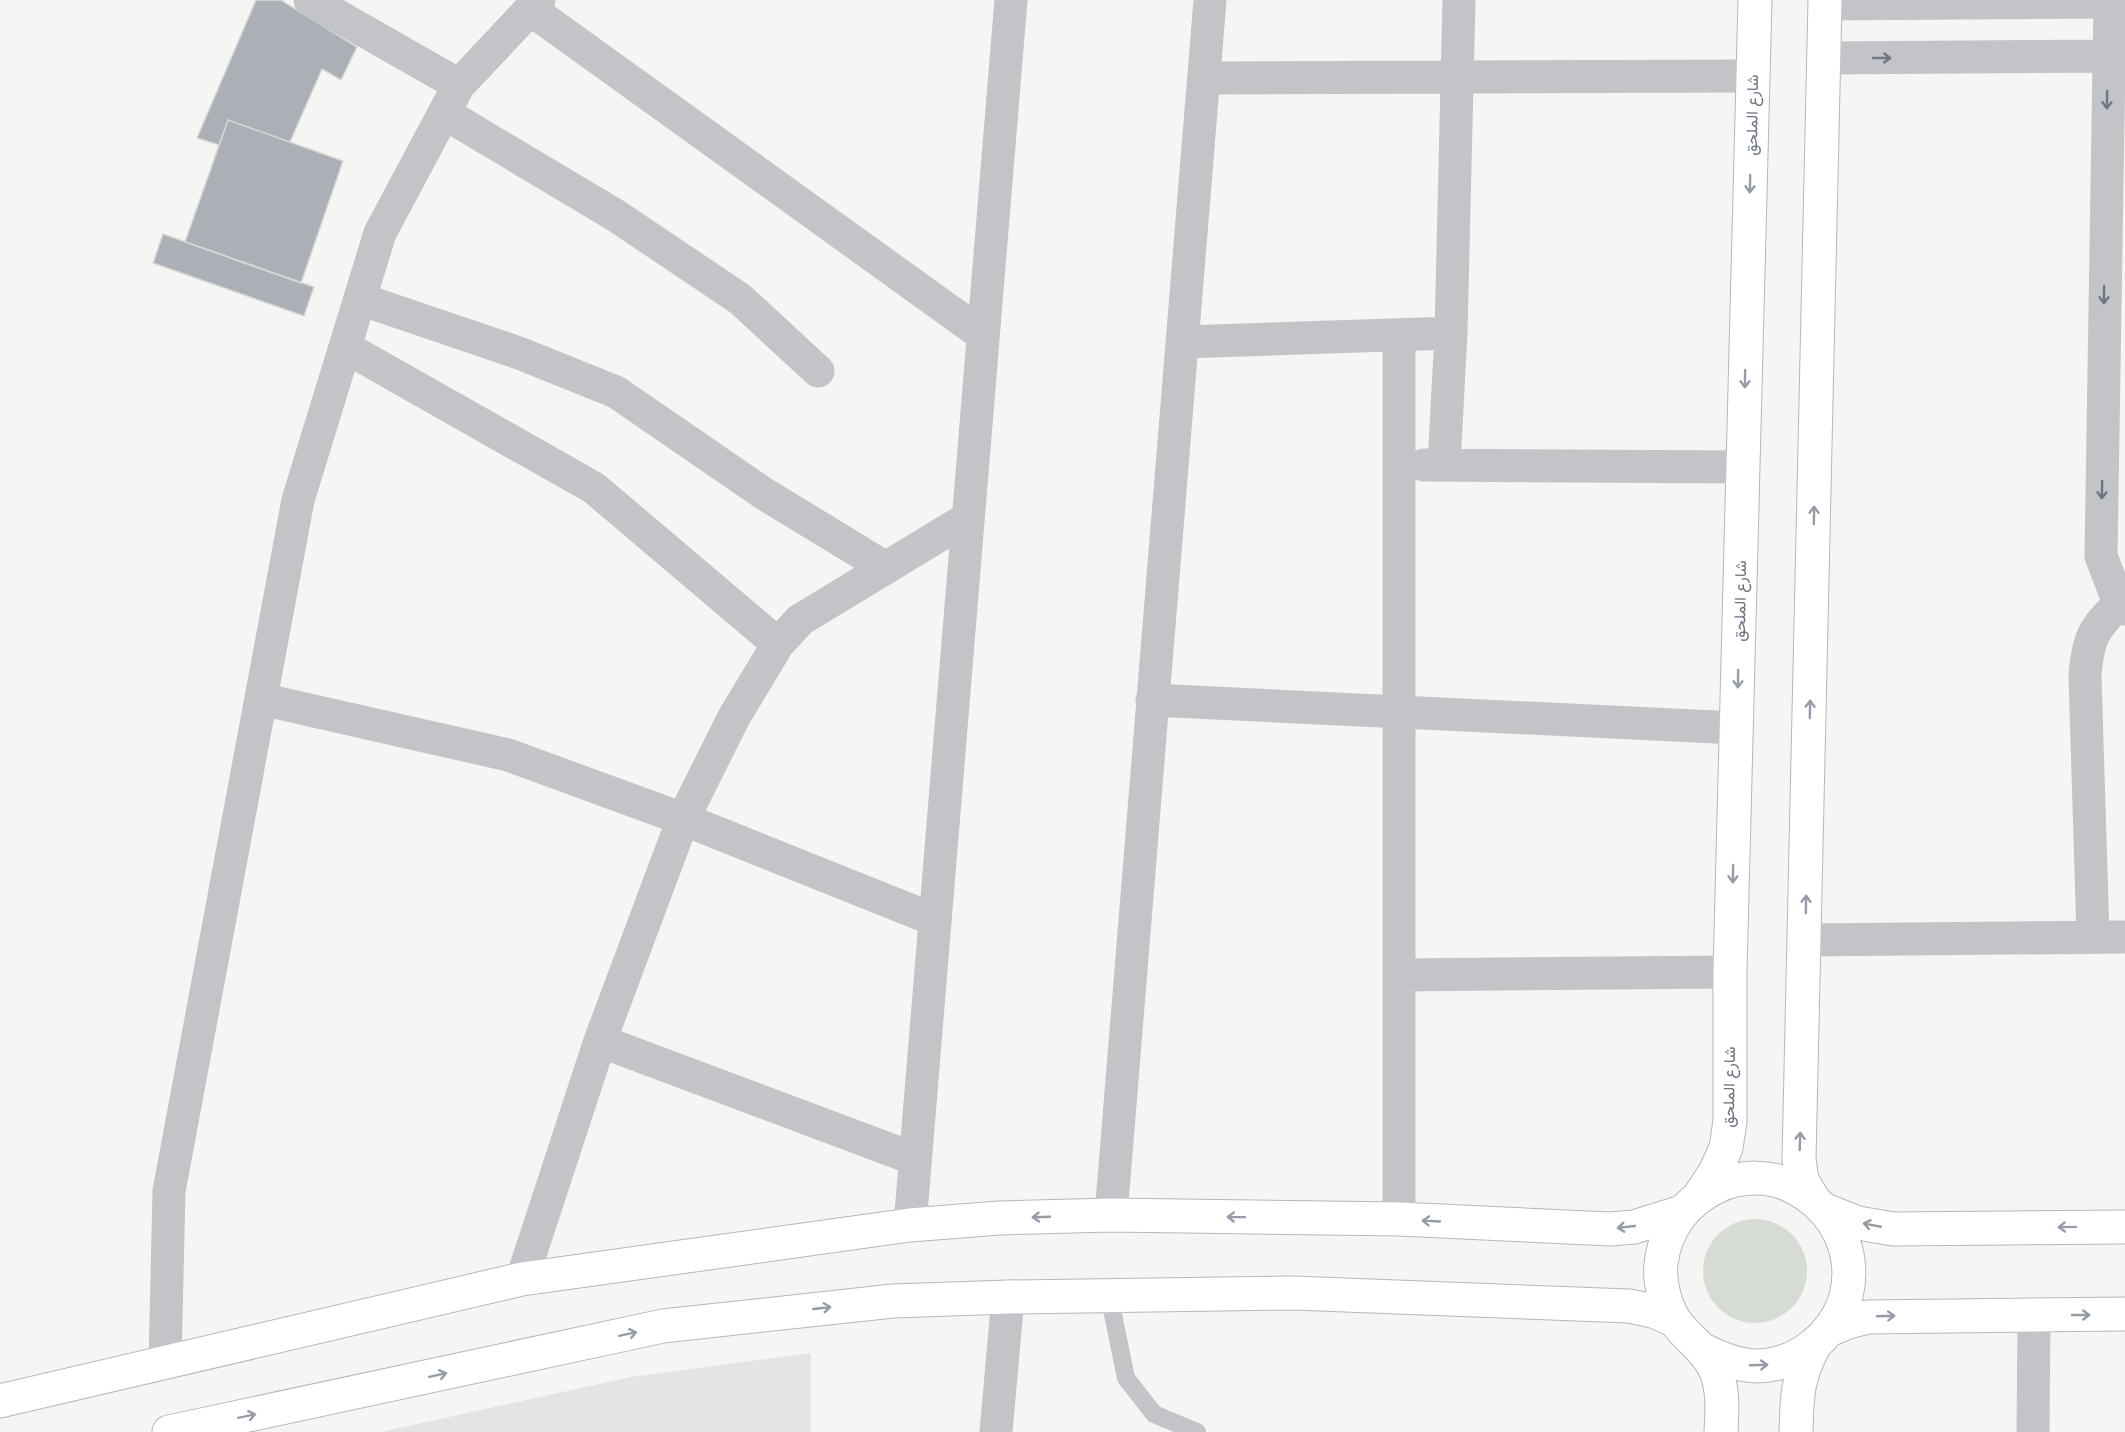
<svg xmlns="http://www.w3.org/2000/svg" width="2125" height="1432" font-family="Helvetica,Vazirmatn,sans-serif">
	<rect width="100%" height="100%" fill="#f5f6f3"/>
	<path fill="#e3e5e3" d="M811,1353V1432H381L631,1377Z"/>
	<path fill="#d6dcd5" d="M1703 1271a52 52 0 1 1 104 0a52 52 0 1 1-104 0Z"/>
	<path fill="#abafb6" stroke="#d7d7d6" stroke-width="1.5" d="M256,0H281L357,47L341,80L322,69L290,142L228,120L219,145L197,138Z
		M228,120L343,161L301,283L185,242Z
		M163,234L314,287L304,316L153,263Z"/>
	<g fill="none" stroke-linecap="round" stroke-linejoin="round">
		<defs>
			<path id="secondary" d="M1700,1195L1715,1172L1726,1148L1730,1121V972L1755,0
				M1812,1197L1802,1180L1799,1159L1825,0
				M1825,1210L1858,1223L1893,1229L2125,1227
				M1829,1330L1848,1322L1868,1317L2125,1314
				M1703,1350C1717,1357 1730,1363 1746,1365C1765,1368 1786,1363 1802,1353C1869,1312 1862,1223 1795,1188C1772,1175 1740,1175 1716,1187C1685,1202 1665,1229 1661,1264C1659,1281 1665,1306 1675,1321C1687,1338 1706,1349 1715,1369C1724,1389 1722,1411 1721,1432
				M0,1401L522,1279L910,1225L999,1218L1111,1215L1399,1219L1610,1229L1634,1227L1682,1212
				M169,1432L663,1326L893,1301L1008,1297L1294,1293L1629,1306L1653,1311L1674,1320
				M1796,1432C1797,1395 1797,1379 1814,1346"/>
		</defs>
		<use href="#secondary" stroke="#b4b7bc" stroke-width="35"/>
		<path stroke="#c2c4c8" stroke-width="18" d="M1109,1295L1126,1378L1154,1414L1197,1432"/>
		<path stroke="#c2c4c8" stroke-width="33" d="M310,0L459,85
			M2110,0L2101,556L2119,603L2125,609
			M1825,4L2110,2
			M530,9L983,335
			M1823,58L2108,56
			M1204,78L1753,76
			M444,113L615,215L740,299L818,371
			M360,299L519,353L616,392L763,493L886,568
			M1182,342L1451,333
			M345,347L594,488L778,644
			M1424,465L1743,467
			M1444,465L1451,333L1459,0
			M261,699L508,755L683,819L935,920
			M1152,700L1736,728
			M2093,937L2085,675C2088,634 2096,626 2125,598
			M1806,940L2125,937
			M1399,975L1730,972
			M600,1041L915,1159
			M1111,1215L1210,0
			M1399,1219V335
			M910,1225L1011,0
			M522,1279L600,1041L683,819L734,717L778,644L800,620L968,518
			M165,1363L169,1191L298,500L380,233L459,85L539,0
			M996,1432L1008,1297
			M2033,1432L2034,1315"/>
		<use href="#secondary" stroke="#fff" stroke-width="33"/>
	</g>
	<defs><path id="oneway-shaft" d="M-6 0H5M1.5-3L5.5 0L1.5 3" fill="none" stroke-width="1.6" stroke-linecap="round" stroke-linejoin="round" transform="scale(1.5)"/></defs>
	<g stroke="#6c7685">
		<use href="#oneway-shaft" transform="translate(1882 58)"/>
		<use href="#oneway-shaft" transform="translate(2107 100) rotate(91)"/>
		<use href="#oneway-shaft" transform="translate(2104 295) rotate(91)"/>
		<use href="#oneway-shaft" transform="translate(2102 490) rotate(91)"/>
	</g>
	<g stroke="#959ca7">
		<use href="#oneway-shaft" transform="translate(1750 184) rotate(91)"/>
		<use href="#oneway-shaft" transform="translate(1745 379) rotate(91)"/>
		<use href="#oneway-shaft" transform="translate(1814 515) rotate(-89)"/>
		<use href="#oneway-shaft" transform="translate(1738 679) rotate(91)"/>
		<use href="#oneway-shaft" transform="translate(1810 709) rotate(-89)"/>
		<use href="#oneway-shaft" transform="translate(1733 874) rotate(91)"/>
		<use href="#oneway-shaft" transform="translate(1806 904) rotate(-89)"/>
		<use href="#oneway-shaft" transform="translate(1800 1141) rotate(-88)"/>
		<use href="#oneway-shaft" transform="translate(1041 1217) rotate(178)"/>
		<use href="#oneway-shaft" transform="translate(1236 1217) rotate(-179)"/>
		<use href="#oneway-shaft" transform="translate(1431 1221) rotate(-177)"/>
		<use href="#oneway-shaft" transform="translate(1872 1225) rotate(-169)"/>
		<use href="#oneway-shaft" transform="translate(1626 1227) rotate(174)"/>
		<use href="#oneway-shaft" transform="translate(2067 1227) rotate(179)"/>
		<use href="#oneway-shaft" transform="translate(822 1308) rotate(-6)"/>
		<use href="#oneway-shaft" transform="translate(2081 1315)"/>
		<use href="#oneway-shaft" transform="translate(1886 1316) rotate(-2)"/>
		<use href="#oneway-shaft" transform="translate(628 1334) rotate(-12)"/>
		<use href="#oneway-shaft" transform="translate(1759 1365) rotate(-2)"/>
		<use href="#oneway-shaft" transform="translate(438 1375) rotate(-12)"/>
		<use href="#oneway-shaft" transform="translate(247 1416) rotate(-12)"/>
	</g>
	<g text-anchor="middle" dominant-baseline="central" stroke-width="6" stroke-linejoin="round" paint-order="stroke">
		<g font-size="16" fill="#687281" stroke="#fff">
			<text transform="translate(1752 115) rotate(-89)">شارع الملحق</text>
			<text transform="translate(1740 601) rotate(-89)">شارع الملحق</text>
			<text transform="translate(1729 1087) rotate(-89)">شارع الملحق</text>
		</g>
	</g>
</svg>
